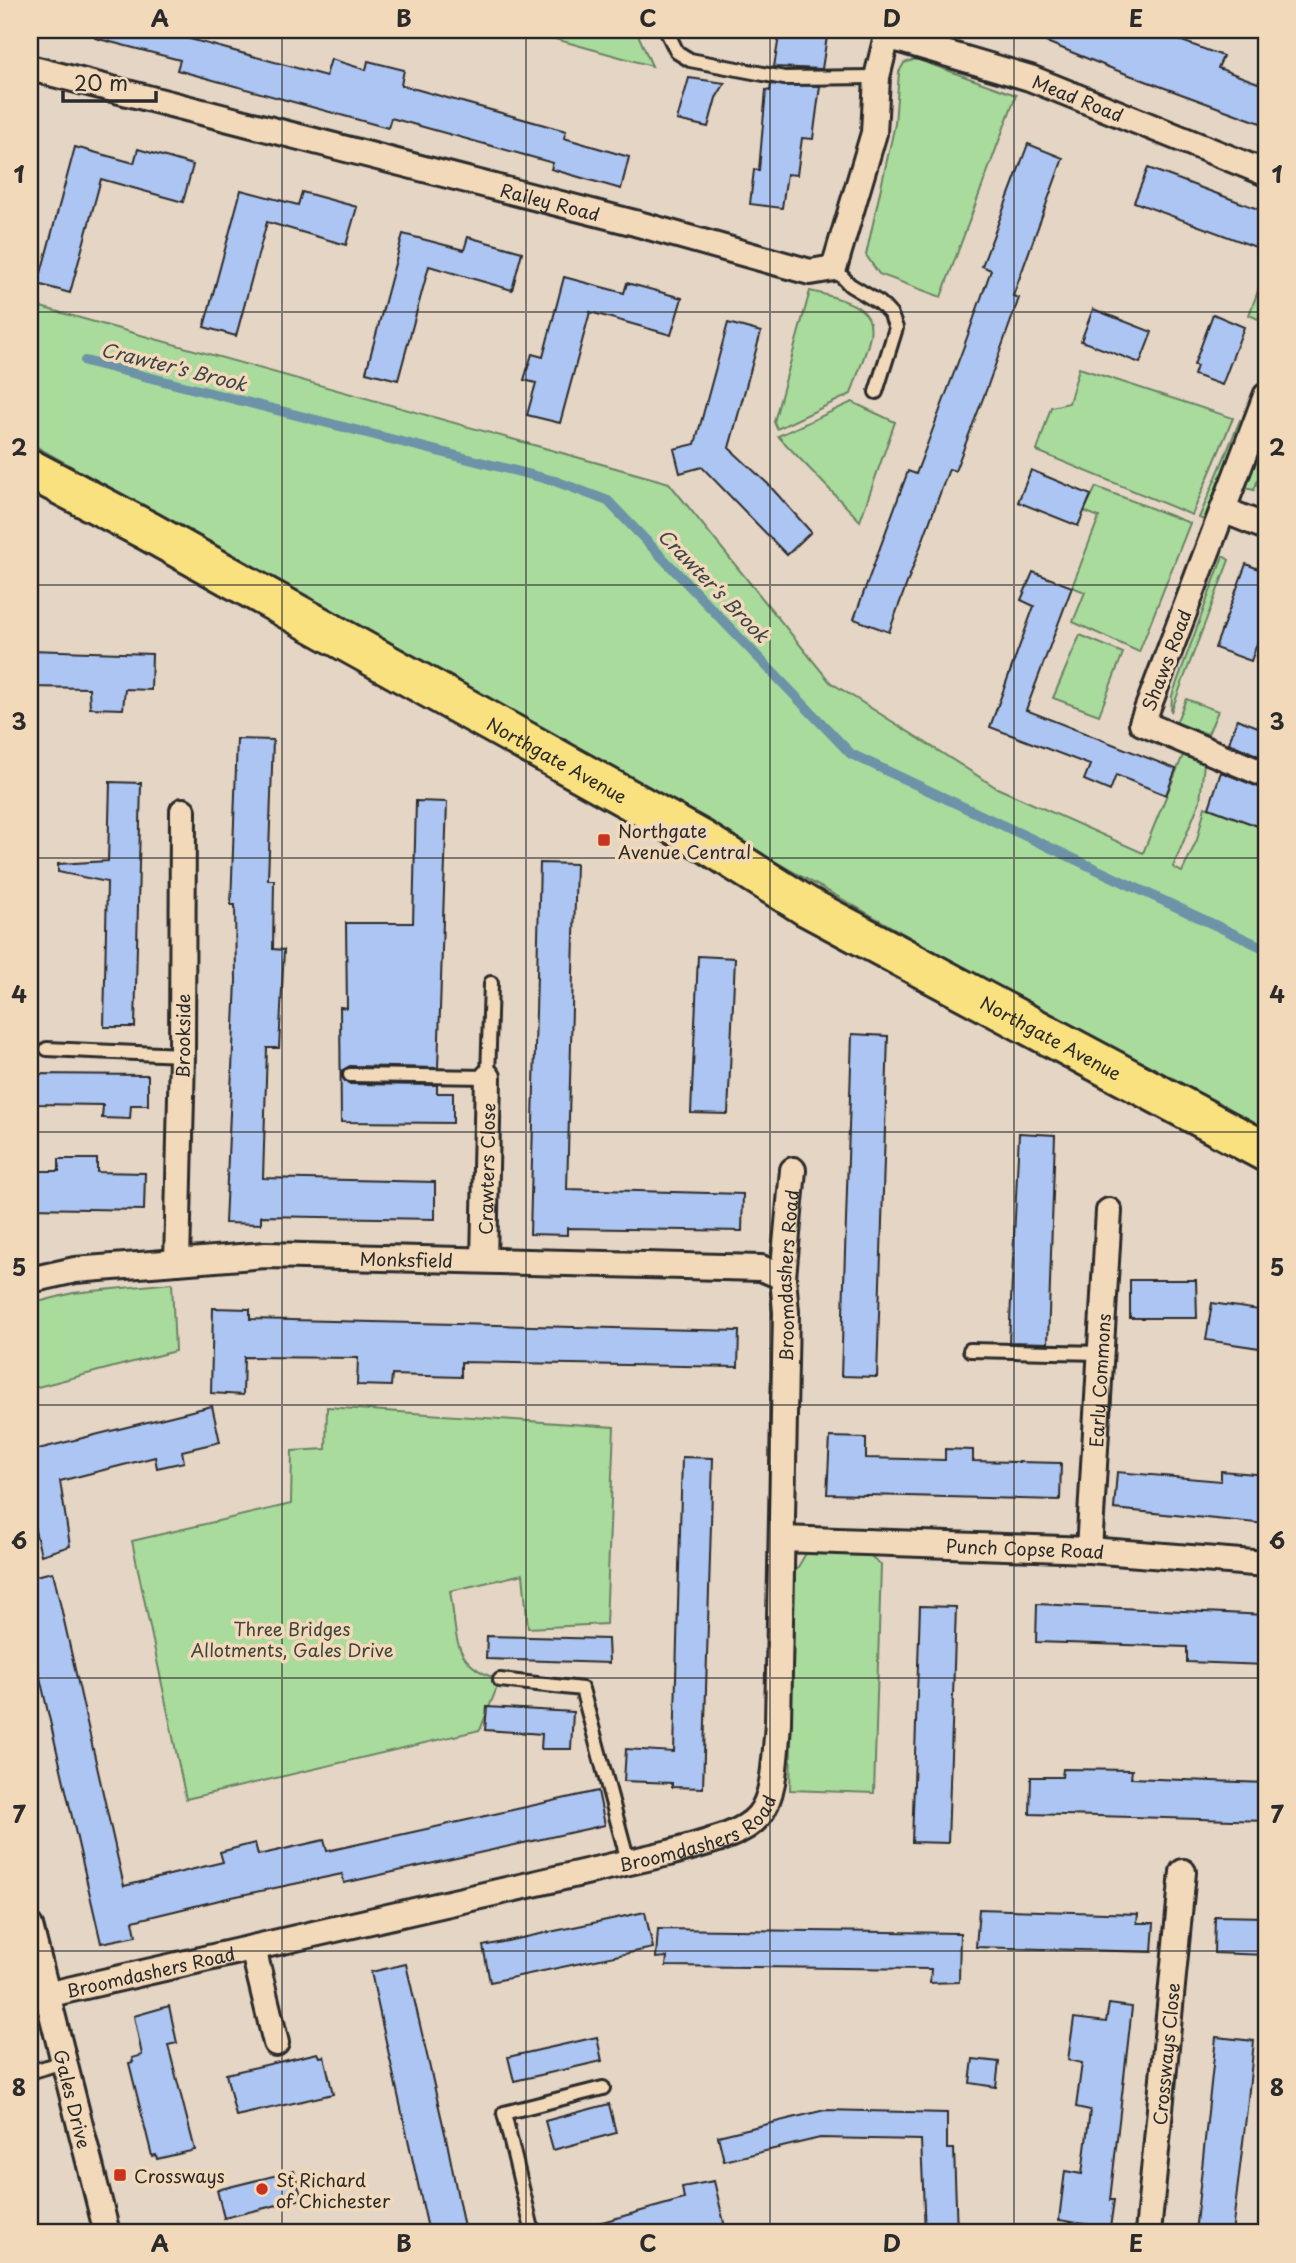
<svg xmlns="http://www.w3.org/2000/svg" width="1296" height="2263" font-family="'Playpen Sans',sans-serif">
	<rect width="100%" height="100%" fill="#e4d5c5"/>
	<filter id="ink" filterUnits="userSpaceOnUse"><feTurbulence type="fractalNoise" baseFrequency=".0143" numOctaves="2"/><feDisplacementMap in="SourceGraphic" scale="14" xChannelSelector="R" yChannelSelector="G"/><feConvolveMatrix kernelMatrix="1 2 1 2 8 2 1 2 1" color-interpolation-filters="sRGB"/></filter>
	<g filter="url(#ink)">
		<path fill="#a9db9c" stroke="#6a8364" stroke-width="2" d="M523,30H636L652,66Z
			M916,59L1016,95L941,297L879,274L866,255L895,124L899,72L904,63Z
			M1266,270L1263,321L1249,315Z
			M810,291C894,310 873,326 851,394L777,429L774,422Z
			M30,304L669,483L830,682L997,788L1143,853L1183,755L1204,763L1200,801L1173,867L1182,872L1197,840L1205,807L1266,829V1131L1109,1049L30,443Z
			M1079,368L1233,418L1192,515L1037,451L1051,407L1069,403Z
			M852,402L895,422L860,521L778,436Z
			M1240,420L1245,424L1204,520L1199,518Z
			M1266,433V458L1254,490L1245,488Z
			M1096,487L1190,523L1139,652L1073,622L1085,592L1072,587L1099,517L1084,511Z
			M1223,556L1229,560L1171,712L1172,696Z
			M1080,635L1123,653L1099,715L1053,698Z
			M1186,699L1218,711L1208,734L1176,723Z
			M172,1283L175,1351L30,1389V1304L73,1293Z
			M327,1407L614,1427L606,1624L528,1628L523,1574L450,1591C458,1637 450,1664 500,1680L480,1730L186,1799L132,1541L291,1504L292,1451L326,1449Z
			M808,1550H864L881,1565L874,1793L790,1790L795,1572Z"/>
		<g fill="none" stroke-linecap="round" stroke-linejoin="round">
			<path stroke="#6c93a7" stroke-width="10" d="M85,361L555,481L608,501L851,754L1266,949"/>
		</g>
		<path fill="#acc5f3" stroke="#2b2b2b" stroke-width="2" d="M96,30H157L326,76L331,59L366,70L368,61L404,70L401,85L566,131L564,138L629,157L621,189L551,169L553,163L391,118L388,128L177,70L180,60L95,38Z
			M780,30H828L822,69L774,67Z
			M1017,30H1152L1223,56L1218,68L1266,86V125L1113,69Z
			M689,78L725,83L716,98L708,127L677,120Z
			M771,84L820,86L813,139L802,138L797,175L787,174L782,208L750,204L754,170H759L766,90L770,91Z
			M1028,144L1063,158L1013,296L1019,298L987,388L955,471L949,469L889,632L854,619L908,471L916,474L964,346L991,270L982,266Z
			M75,147L134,163L138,149L193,165L183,202L101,179L70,293L38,284Z
			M1148,168L1266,212V235L1261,249L1134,202Z
			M241,190L298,205L302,192L357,207L346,245L267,222L236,336L204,327Z
			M403,234L464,250L468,237L522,252L512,290L429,266L398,380L366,372Z
			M564,277L624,293L627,283L682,298L671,335L590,312L560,423L527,415L536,383L524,380L532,354L543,357Z
			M1093,309L1152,332L1140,363L1081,341Z
			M1213,314L1244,327L1222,385L1194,375L1197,366L1194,365Z
			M728,323L761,332L729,448L768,484L811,532L787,555L702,467L680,473L674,449L695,444Z
			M1031,470L1091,495L1078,526L1018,502Z
			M1246,564L1266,572V618L1251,661L1215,648Z
			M1033,572L1072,587L1026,710L1176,769L1166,795L1116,775L1110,791L1084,780L1090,765L990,727L1034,606L1021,600Z
			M30,650L152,654L151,690L125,689L123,709L90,708L89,688L30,687Z
			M1237,719L1266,730V759L1229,743Z
			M237,739L273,740L268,880H274L273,949L284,950L279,1048H267L263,1178L435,1182V1219L261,1216V1224L225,1223L236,981L235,905H231Z
			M1221,772L1266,790V829L1209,808Z
			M110,782L141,783L135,1027H104L107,882L58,872V864L108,861Z
			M416,801L447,802L438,1068L350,1066L343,1070L341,1076L350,1084L437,1085V1093H453V1123L341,1122L340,1007L347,1008L346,923H413Z
			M540,863L576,864L567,1189L743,1194L742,1231L567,1228V1235L530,1234Z
			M698,956L735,958L728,1114L691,1113Z
			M852,1034L888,1036L877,1377L841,1376Z
			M35,1074L148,1075V1105H131L130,1119L102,1118L103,1105L35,1104Z
			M1019,1133L1055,1135L1048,1343L1009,1342Z
			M59,1159H97V1172L145,1173L144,1210L30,1208V1171H59Z
			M1130,1280H1196L1197,1318H1130Z
			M1212,1303L1266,1311V1349L1206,1340Z
			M213,1308L250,1309V1319L739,1331L738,1367L461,1362V1377L392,1375L391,1386L357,1385L358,1358L244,1357L243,1395L211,1393Z
			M212,1406L220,1442L182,1451L184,1462L157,1468L155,1457L60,1481L70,1546L41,1555L30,1510V1451Z
			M830,1437L866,1438V1458L945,1460V1449L973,1450V1461L1061,1463L1060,1500L827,1494Z
			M682,1457L713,1458L703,1788L672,1787V1783L624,1781L626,1749L674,1752Z
			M1221,1471L1266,1475V1524L1114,1509L1117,1472L1221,1481Z
			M53,1572L124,1886L223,1862L220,1852L255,1843L258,1855L324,1840L327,1851L598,1791L605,1825L344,1883L342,1874L232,1897L133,1921L136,1936L101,1943L30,1634V1577Z
			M1037,1604L1266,1615V1665L1187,1662V1647L1036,1642Z
			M920,1606L956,1607L948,1843L912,1842Z
			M487,1636L608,1639L609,1663L486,1659Z
			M487,1707L573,1712L571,1749H541L542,1734L485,1730Z
			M1063,1769L1132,1770L1131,1778L1266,1783V1821L1030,1814L1031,1777H1062Z
			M979,1909L1138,1914L1137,1923H1154L1152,1952L976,1947Z
			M645,1912L653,1948L490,1982L483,1946Z
			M1215,1916L1266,1917V1955L1214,1953Z
			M658,1929L960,1933L959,1982L930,1983L931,1969L666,1966L667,1957L656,1958Z
			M406,1964L447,2142L465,2233H429L383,2028L371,1972Z
			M1109,2004L1132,2007L1110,2200H1114L1110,2228L1059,2220L1065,2171L1082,2174L1090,2110L1076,2107L1082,2063L1068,2060L1074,2018L1106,2022Z
			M169,2006L177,2043L168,2045L195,2150L157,2159L156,2155L152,2156L129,2063L133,2062L132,2058L142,2055L134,2016Z
			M597,2037L602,2061L514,2081L508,2057Z
			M1216,2037L1254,2041L1247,2109L1232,2233H1195Z
			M318,2053L320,2057L324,2056L333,2094L236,2116L226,2074Z
			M973,2059L999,2062L996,2087L970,2083Z
			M609,2104L616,2133L553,2150L545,2121Z
			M825,2110L947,2113V2149H954L957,2233H925L921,2140L820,2138L724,2161L718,2136Z
			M294,2171L302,2199L224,2218L217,2190Z
			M714,2181L725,2227L700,2233H589L588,2226L684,2199L682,2187Z"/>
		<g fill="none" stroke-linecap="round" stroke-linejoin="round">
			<defs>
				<path id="service" d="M666,30L677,52L690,60L784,78L877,77
					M834,268L850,285L880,303L891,315L896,328L876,392
					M47,1049L182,1055
					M350,1075L488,1077L491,983
					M970,1350L1100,1353
					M500,1680L582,1689L628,1861
					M30,2072L63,2062
					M533,2233L504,2113L603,2088"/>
				<g id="minor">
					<path id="s1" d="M887,36L1030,78L1266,173"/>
					<path id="s2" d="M30,68L635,223L810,272L834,268L874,133L877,77L887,36L884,30"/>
					<path d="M1266,396L1142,723L1266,775"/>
					<path d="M1223,510L1266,527"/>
					<path id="s3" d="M484,1260L488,1077"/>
					<path id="s4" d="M177,1262L182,1055L183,811"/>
					<path id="s5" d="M30,1280L75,1270L266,1255L761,1268L783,1277"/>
					<path id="s6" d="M782,1539L1089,1550L1266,1564"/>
					<path id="s7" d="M1089,1550L1109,1211"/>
					<path id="s8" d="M30,1926L107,2233"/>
					<path d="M253,1948L276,2043"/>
					<path id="s9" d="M46,1995L669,1853C769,1826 771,1825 778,1722L786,1312L783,1277L793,1170"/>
					<path id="s10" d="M1148,2233L1183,1872"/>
				</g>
				<g id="primary">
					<path id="s11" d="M30,469L148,531L702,840L806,906L1266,1152"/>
				</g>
			</defs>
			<use href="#service" stroke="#2b2b2b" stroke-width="18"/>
			<use href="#minor" stroke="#2b2b2b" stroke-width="30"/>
			<use href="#primary" stroke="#2b2b2b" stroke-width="44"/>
			<use href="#service" stroke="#f2d9ba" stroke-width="12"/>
			<use href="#minor" stroke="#f2d9ba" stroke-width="24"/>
			<use href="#primary" stroke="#fae180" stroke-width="38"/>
		</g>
	</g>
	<path fill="none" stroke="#2b2b2b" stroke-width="2" stroke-opacity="0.55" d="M282,30V2233M526,30V2233M770,30V2233M1014,30V2233M30,312H1266M30,585H1266M30,858H1266M30,1132H1266M30,1405H1266M30,1678H1266M30,1951H1266"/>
	<g fill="#c8321e" stroke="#f2d9ba" stroke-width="2.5">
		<rect x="597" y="833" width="14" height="14" rx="3.5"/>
		<rect x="113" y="2168" width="14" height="14" rx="3.5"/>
		<circle cx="262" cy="2189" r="7"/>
	</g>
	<g text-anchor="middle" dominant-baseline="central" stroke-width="7" stroke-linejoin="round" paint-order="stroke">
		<g font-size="18" fill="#2b2b2b" stroke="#f2d9ba">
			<text stroke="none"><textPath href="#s1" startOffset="201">Mead Road</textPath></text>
			<text stroke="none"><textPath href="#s2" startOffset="537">Railey Road</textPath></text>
			<text transform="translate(1166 660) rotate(-69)">Shaws Road</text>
			<text stroke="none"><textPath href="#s11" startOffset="602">Northgate Avenue</textPath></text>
			<text stroke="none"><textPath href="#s4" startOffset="226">Brookside</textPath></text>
			<text stroke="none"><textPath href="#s11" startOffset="1169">Northgate Avenue</textPath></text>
			<text stroke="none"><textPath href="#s3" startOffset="91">Crawters Close</textPath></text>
			<text stroke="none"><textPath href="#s5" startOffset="378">Monksfield</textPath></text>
			<text stroke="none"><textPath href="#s9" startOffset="1281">Broomdashers Road</textPath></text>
			<text stroke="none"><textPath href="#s7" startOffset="170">Early Commons</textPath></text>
			<text stroke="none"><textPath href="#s6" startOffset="243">Punch Copse Road</textPath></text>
			<text stroke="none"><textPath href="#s9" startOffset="674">Broomdashers Road</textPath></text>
			<text stroke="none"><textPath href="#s9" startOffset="107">Broomdashers Road</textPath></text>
			<text stroke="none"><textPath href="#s10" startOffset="180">Crossways Close</textPath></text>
			<text stroke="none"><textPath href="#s8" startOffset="178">Gales Drive</textPath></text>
		</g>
		<g font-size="18" fill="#2b2b2b" stroke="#f2d9ba" text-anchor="start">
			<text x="618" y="830">Northgate<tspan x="618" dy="21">Avenue Central</tspan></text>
			<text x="134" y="2175">Crossways</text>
			<text x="276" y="2179">St Richard<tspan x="276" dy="21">of Chichester</tspan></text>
		</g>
		<g font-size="18" fill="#3e453c" stroke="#f2d9ba">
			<text x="292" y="1628">Three Bridges<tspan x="292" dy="21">Allotments, Gales Drive</tspan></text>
		</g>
		<g font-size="19" font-style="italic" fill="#3b454a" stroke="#f2d9ba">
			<text transform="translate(174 366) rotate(14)">Crawter's Brook</text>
			<text transform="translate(714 585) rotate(46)">Crawter's Brook</text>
		</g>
	</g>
	<rect width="1296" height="2263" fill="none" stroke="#f2d9ba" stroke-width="77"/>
	<path d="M63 91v10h93v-10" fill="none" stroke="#2b2b2b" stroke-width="3.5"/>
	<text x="74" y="91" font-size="21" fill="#2b2b2b" stroke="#f2d9ba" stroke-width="5" paint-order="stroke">20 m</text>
	<rect x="38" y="38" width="1220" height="2186" fill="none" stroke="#2b2b2b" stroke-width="2.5"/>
	<g font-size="23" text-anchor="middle" font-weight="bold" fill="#2b2b2b">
		<text x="160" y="27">A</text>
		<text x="404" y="27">B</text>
		<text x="648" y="27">C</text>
		<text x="892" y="27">D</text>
		<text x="1136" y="27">E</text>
		<text x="19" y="183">1</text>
		<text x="1277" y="183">1</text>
		<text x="19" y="456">2</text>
		<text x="1277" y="456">2</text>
		<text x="19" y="730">3</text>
		<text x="1277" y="730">3</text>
		<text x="19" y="1003">4</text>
		<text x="1277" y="1003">4</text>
		<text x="19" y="1276">5</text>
		<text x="1277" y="1276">5</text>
		<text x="19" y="1549">6</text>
		<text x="1277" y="1549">6</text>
		<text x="19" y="1823">7</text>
		<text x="1277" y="1823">7</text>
		<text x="19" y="2096">8</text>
		<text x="1277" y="2096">8</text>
		<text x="160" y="2252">A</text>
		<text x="404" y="2252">B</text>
		<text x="648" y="2252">C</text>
		<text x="892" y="2252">D</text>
		<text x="1136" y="2252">E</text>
	</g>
</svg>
